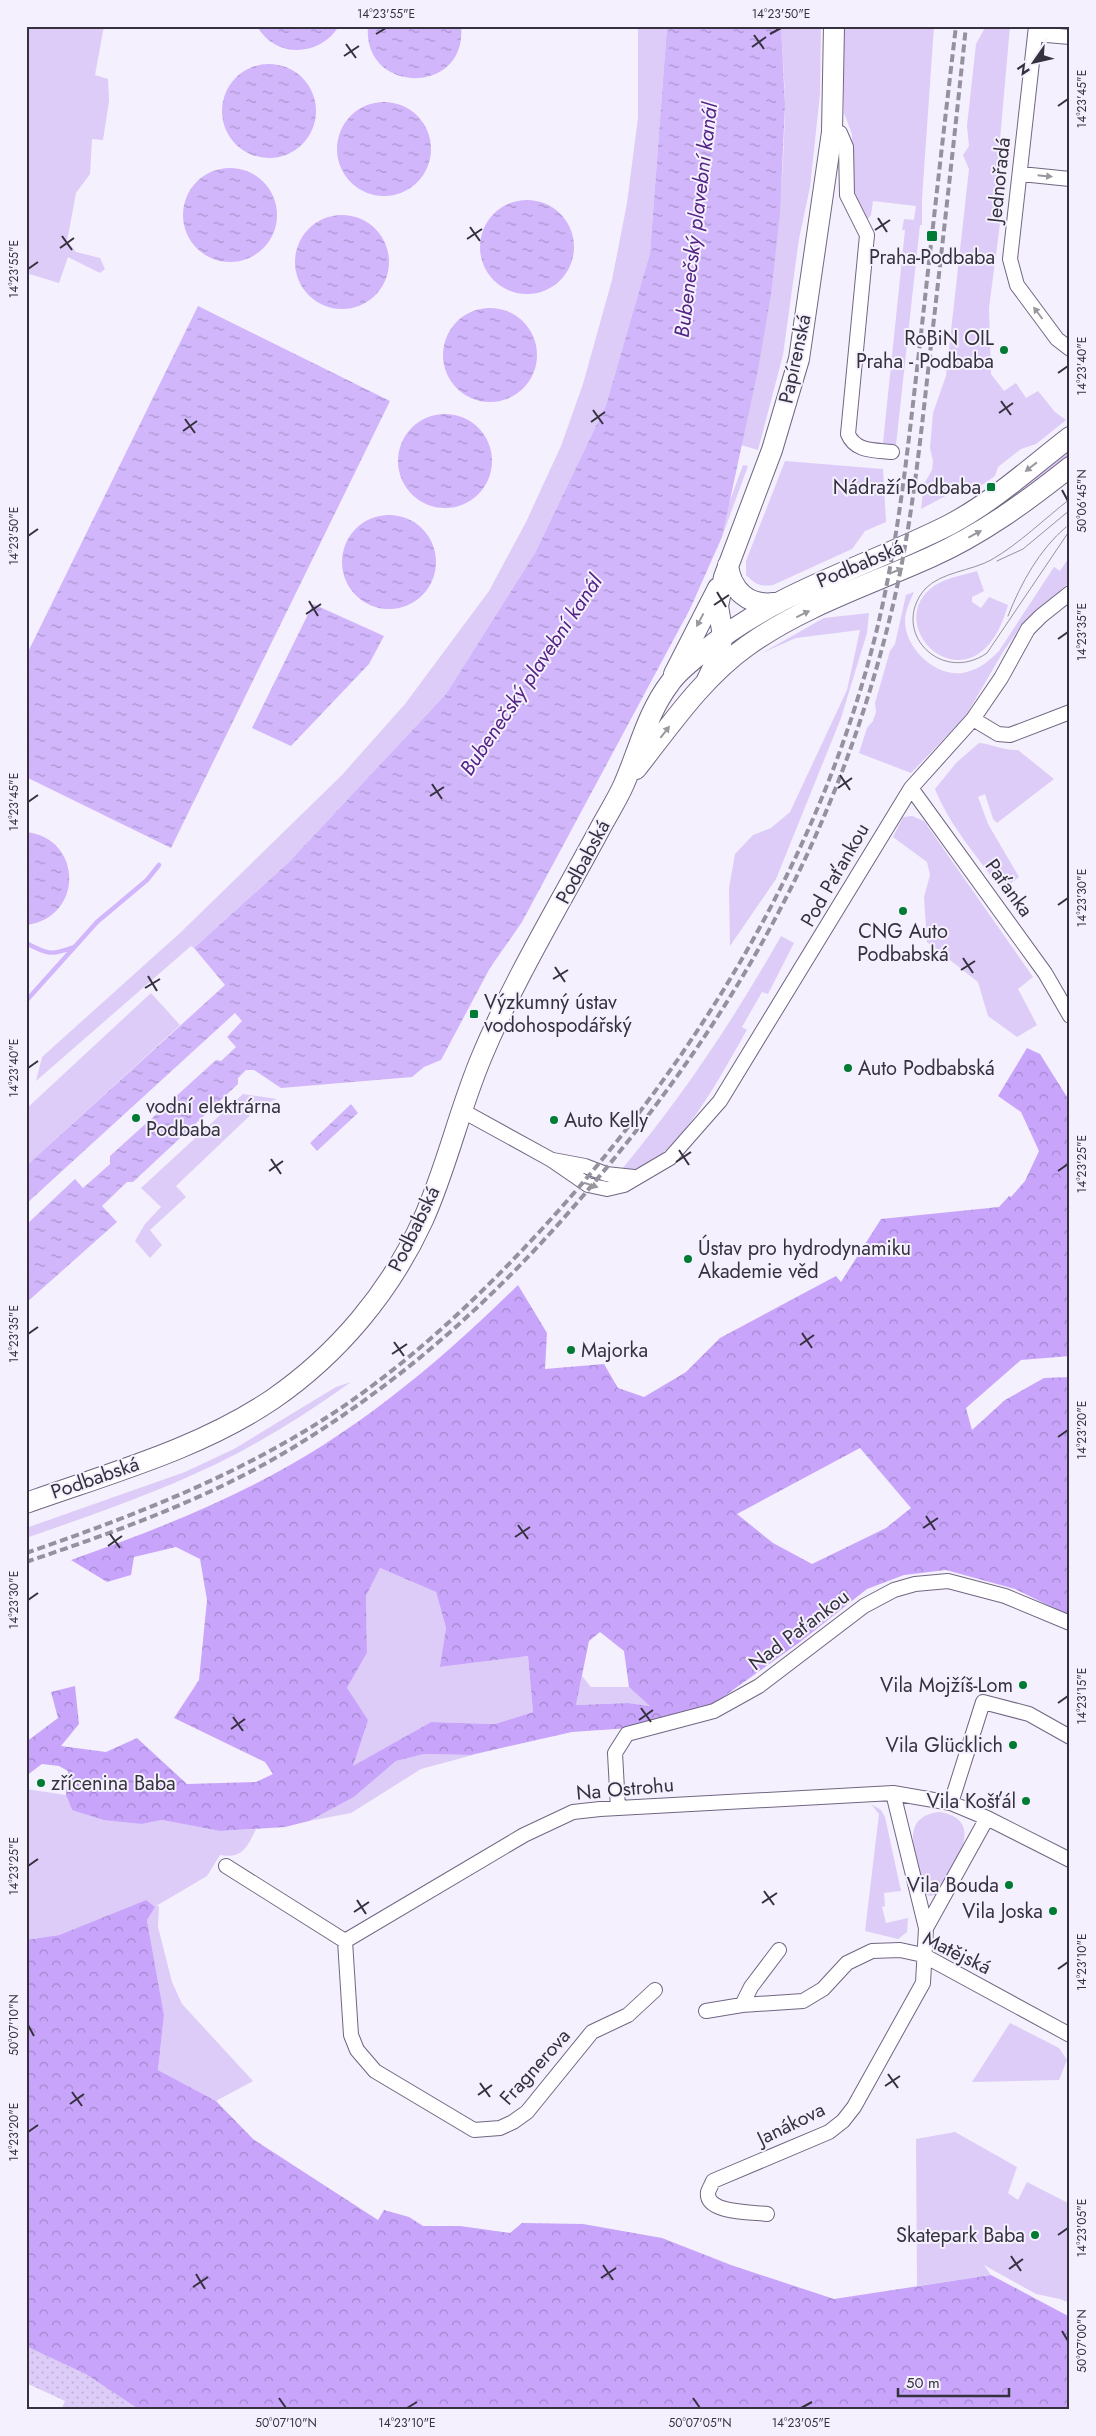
<svg xmlns="http://www.w3.org/2000/svg" width="1096" height="2436" font-family="Jost,sans-serif">
	<defs>
		<pattern id="forest-crowns" width="20" height="18" patternUnits="userSpaceOnUse" patternTransform="scale(1.25)"><rect width="20" height="18" fill="#c8a5fb"/><path d="M2 6a3 3 0 1 1 6 0M12 15a3 3 0 1 1 6 0" fill="none" stroke="#a387cd"/></pattern>
		<pattern id="garden-dots" width="8" height="8" patternUnits="userSpaceOnUse" patternTransform="scale(1.25)"><rect width="8" height="8" fill="#dcccf7"/><path d="M2 2h.1M6 6h.1" fill="none" stroke="#bdb0d5" stroke-width="1.8" stroke-linecap="round"/></pattern>
		<pattern id="water-ripples" width="26" height="14" patternUnits="userSpaceOnUse" patternTransform="scale(1.25)"><rect width="26" height="14" fill="#d1b6fb"/><path d="M2 4q2-2 4 0t4 0M15 11q2-2 4 0t4 0" fill="none" stroke="#aa95cd"/></pattern>
	</defs>
	<rect width="100%" height="100%" fill="#f5f0fd"/>
	<path fill="#dcccf7" d="M26,26H104L95,75L108,79L109,101L103,140L92,139L90,174L76,193L67,241L76,252L100,258L105,269L100,273L68,257L59,283L26,273Z
		M638,26H667L650,253L606,405L535,553L446,694L289,862L194,948L191,946L36,1081L42,1057L180,933L342,775L405,704L489,591L526,522L561,446L583,384L612,280L627,203L638,118Z
		M781,26H821L820,94L810,187L799,239L783,355L758,450L741,445C767,333 783,221 785,106C785,80 782,53 781,26Z
		M844,26H934L922,199V225H920L896,445L883,443L905,230H902L904,219L914,220L916,206L873,201L871,215L867,220L863,217L853,202L852,134L844,113Z
		M986,26H1010L996,185L1004,193L989,308L991,374L1004,391L1016,383L1026,398L1038,391L1055,412L1066,420L1036,444L1021,449L998,467L995,476L975,490L953,492L921,509L924,484L932,470L933,461L930,448L933,413L946,376L969,169L963,155L969,146L967,126L976,44Z
		M1070,447V455L1016,498L956,535L816,598L813,594Z
		M785,461L883,469L886,522L865,531L852,549L773,585C760,587 755,584 746,575V561Z
		M743,465L748,466L722,537L728,506Z
		M1070,556V582L1023,623L1003,652L965,717L911,773L859,753L867,728L873,721L876,712L875,703L890,651L895,644L906,595L914,592C910,601 905,611 905,621C905,651 941,682 970,671C981,668 991,659 999,651L1054,567L1060,571Z
		M977,571L984,591L972,597V602L981,608L989,597L1008,605C976,719 876,627 934,586C946,578 963,575 977,571Z
		M869,613L867,633L841,718L776,879L730,946L729,888L735,854L753,835L771,828L790,812L847,690L860,630L796,638L760,654L824,618Z
		M979,743C993,744 1003,751 1018,750L1054,779L997,823L993,819L985,794L978,797L988,824L1019,877L1002,890C978,858 950,826 935,789L956,763Z
		M912,816L924,821L1033,977L1018,989L1037,1025L1017,1037L988,1016L978,982L927,942L924,897L930,875L927,862L893,837L903,817Z
		M781,936L794,943L768,994L762,992L742,1027L747,1030C726,1065 670,1179 622,1169C682,1097 735,1018 781,936Z
		M151,993L180,1025L26,1166V1109Z
		M243,1094L277,1099L261,1105L176,1186L186,1197L150,1230L162,1245L150,1258L135,1241L145,1224L161,1207L141,1188Z
		M351,1382C315,1408 277,1432 238,1453C171,1488 98,1513 26,1538V1528L185,1472L234,1449L336,1387Z
		M380,1568L436,1592L446,1628L441,1667L528,1656L533,1712L495,1724L431,1722L352,1767L347,1688L367,1653L366,1596Z
		M582,1676L591,1687H629L651,1706L628,1703L576,1705Z
		M424,1754L473,1755L421,1769L351,1813L309,1821L354,1797L396,1761Z
		M26,1789L66,1795L72,1810L142,1824L162,1820L220,1831L256,1829C247,1847 243,1859 220,1855L207,1876L156,1906H159L158,1927L172,1982L182,2004L253,2081L216,2101L158,2070L164,2015L147,1920L146,1900L59,1935L26,1940Z
		M871,1804L881,1810L885,1817L901,1891L884,1893L885,1906L882,1907L886,1923L908,1918L907,1932L898,1939L865,1931L879,1814Z
		M939,1812C990,1820 951,1868 938,1894L930,1896L925,1894C920,1883 918,1871 916,1859C911,1836 909,1816 939,1812Z
		M1010,2023L1059,2048L1067,2060L1059,2080L972,2082Z
		M955,2132L1017,2167L1008,2193L1018,2200L1027,2182L1070,2204V2303L1060,2299L1036,2294L984,2265L991,2275L917,2286L916,2139Z"/>
	<path fill="url(#forest-crowns)" fill-rule="evenodd" d="M1027,1048L1040,1054L1067,1097L1070,1098V1356L1021,1360L966,1408L972,1430L1005,1400L1044,1378L1070,1377V1616L1015,1589L946,1570L904,1575L867,1589L800,1642L709,1707L645,1727L572,1732L471,1755L424,1754L396,1761L354,1797L309,1821L285,1827L220,1831L162,1820L142,1824L104,1820L72,1810L66,1795L68,1771L59,1766L42,1764L26,1776V1742L58,1718L51,1692L75,1686L79,1724L61,1746L106,1752L137,1738L187,1784L256,1782L273,1774L265,1762L174,1718L199,1680L207,1600L200,1559L176,1547L134,1557L131,1575L107,1582L71,1560C133,1538 194,1515 253,1485C352,1436 440,1362 518,1285L547,1333L545,1369L604,1364L618,1388L644,1397L686,1372L720,1338L836,1276L841,1282L881,1219L999,1207L1009,1196L1011,1197L1025,1181L1039,1151L1021,1112L998,1096ZM860,1448L911,1508L886,1528L812,1564L773,1543L737,1514ZM380,1568L436,1592L446,1628L440,1667L528,1656L533,1712L495,1724L431,1722L353,1766L368,1720L347,1688L367,1653L366,1596ZM600,1632L624,1651L629,1687L650,1706L628,1703L576,1705L589,1641Z
		M146,1900L155,1907L147,1920L164,2015L158,2070L216,2101L253,2139L378,2220L384,2210L409,2217L423,2226H460L510,2233L522,2223L583,2224L662,2238L731,2265L834,2299L991,2275L1070,2317V2410H140L26,2346V1940L59,1935Z"/>
	<path fill="url(#garden-dots)" d="M26,2346L86,2374L140,2410H61L65,2401L26,2383Z"/>
	<path fill="url(#water-ripples)" d="M257,26H339C320,57 275,59 257,26Z
		M368,26H461C468,96 362,95 368,26Z
		M667,26H781L785,105L780,213L771,294L758,370L722,537L690,609L522,922L490,968L441,1060L424,1067L412,1077L281,1088L254,1070H246L238,1078V1084L133,1182H127L102,1206L117,1222L26,1303V1225L75,1179L83,1188L110,1164V1156L216,1060L221,1061L236,1047L227,1037L242,1021L235,1013L26,1204V1166L225,985L194,948L289,862L446,694L535,553L606,405L650,253Z
		M222 111a47 47 0 1 1 94 0a47 47 0 1 1-94 0Z
		M337 149a47 47 0 1 1 94 0a47 47 0 1 1-94 0Z
		M183 215a47 47 0 1 1 94 0a47 47 0 1 1-94 0Z
		M480 247a47 47 0 1 1 94 0a47 47 0 1 1-94 0Z
		M295 262a47 47 0 1 1 94 0a47 47 0 1 1-94 0Z
		M198,306L390,401L171,848L26,777V656Z
		M443 355a47 47 0 1 1 94 0a47 47 0 1 1-94 0Z
		M398 461a47 47 0 1 1 94 0a47 47 0 1 1-94 0Z
		M342 562a47 47 0 1 1 94 0a47 47 0 1 1-94 0Z
		M313,604L384,636L369,664L291,746L252,728Z
		M26,832C83,838 84,917 27,925Z
		M351,1104L358,1113L317,1151L310,1143Z"/>
	<g fill="none" stroke-linecap="round" stroke-linejoin="round">
		<path stroke="#d1b6fb" stroke-width="4.5" d="M26,943C47,954 51,956 74,947
			M26,1001L97,922L147,880L159,865"/>
		<defs>
			<path id="street" d="M1036,26L1010,259L1017,285L1057,339L1070,349
				M1035,34L1070,37
				M832,132L840,133L846,147L847,195L867,235L848,434C855,452 875,450 892,452
				M1021,174L1070,179
				M973,719L998,734L1010,735L1070,712
				M911,788L1045,973L1070,1016
				M461,1110L550,1159L588,1185L607,1189L624,1185L670,1158L720,1101L911,788L973,719L1001,678L1028,629L1041,616L1070,593
				M553,1160L585,1166L606,1174L634,1177
				M951,1803L983,1702L1029,1714L1070,1737
				M618,1808L615,1753L627,1734L714,1711L759,1686L864,1606L894,1590L915,1584L948,1581L1005,1596L1070,1623
				M226,1866L345,1941
				M926,1928L987,1818
				M345,1941L524,1835L573,1812L600,1809L893,1793L951,1803L987,1818L1070,1860
				M345,1941L351,2035L357,2050L375,2071L474,2130L500,2128L513,2122L527,2112L592,2032L628,2015L655,1990
				M742,2005L751,1987L779,1950
				M706,2011L742,2005L803,2001L823,1989L847,1963L872,1951L900,1950L923,1955L1070,2035
				M767,2214C754,2212 705,2214 708,2192C709,2189 712,2184 713,2181L829,2132L843,2121L854,2107L923,1983L926,1928L893,1793"/>
			<path id="secondary" d="M728,565C731,591 749,606 774,603
				M674,674L718,588
				M706,682L717,659L723,636L718,606L724,577L772,450L799,359L832,132L834,26
				M636,769C670,726 702,678 747,646C803,606 869,585 931,557C982,534 1026,502 1070,467
				M26,1503C110,1473 199,1449 273,1399C338,1354 390,1292 423,1220C447,1167 459,1110 482,1056C515,977 561,902 602,825C609,812 618,798 624,784C639,750 647,713 670,683C678,671 693,660 704,651C777,591 866,567 949,525C993,502 1031,467 1070,437"/>
		</defs>
		<use href="#street" stroke="#716682" stroke-width="16"/>
		<use href="#secondary" stroke="#716682" stroke-width="22"/>
		<use href="#street" stroke="#fff" stroke-width="14"/>
		<use href="#secondary" stroke="#fff" stroke-width="20"/>
		<path stroke="#96919e" stroke-width="1" d="M1070,499C1044,519 1019,544 991,560C971,571 941,572 925,589C889,631 941,685 987,653L1070,530
			M997,561L1023,549L1070,510
			M1008,616C1021,583 1039,550 1066,527"/>
		<path stroke="#96919e" stroke-width="4" stroke-dasharray="8 4" stroke-linecap="butt" d="M26,1553C136,1515 243,1474 341,1408C416,1357 481,1295 542,1229C698,1058 822,855 877,629C899,538 908,445 919,352C931,244 943,135 956,26
			M26,1562C121,1530 216,1496 302,1442C418,1370 511,1283 598,1178C742,1006 841,825 893,605C913,520 921,432 931,345C943,239 955,133 966,26"/>
	</g>
	<defs><path id="oneway-solid" d="M-6-.8H1V-3.2L6.5 0L1 3.2V.8H-6Z" transform="scale(1.25)"/></defs>
	<g fill="#9a989e">
		<use href="#oneway-solid" transform="translate(1045 176) rotate(6)"/>
		<use href="#oneway-solid" transform="translate(1038 313) rotate(-127)"/>
		<use href="#oneway-solid" transform="translate(1031 467) rotate(142)"/>
		<use href="#oneway-solid" transform="translate(975 534) rotate(-28)"/>
		<use href="#oneway-solid" transform="translate(896 571) rotate(-22)"/>
		<use href="#oneway-solid" transform="translate(803 614) rotate(-26)"/>
		<use href="#oneway-solid" transform="translate(700 620) rotate(118)"/>
		<use href="#oneway-solid" transform="translate(665 732) rotate(-52)"/>
		<use href="#oneway-solid" transform="translate(591 1185) rotate(18)"/>
	</g>
	<path fill="none" stroke="#36313e" stroke-width="2" d="M376,34L386,28M770,34L781,28M754,35L764,49M346,44L356,58M752,47L766,37M344,56L359,46M1058,106L1068,99M878,218L887,232M470,227L480,241M875,230L890,220M62,236L72,250M467,239L482,229M60,248L74,238M28,269L38,262M1058,373L1068,366M1001,401L1011,415M593,410L603,424M999,413L1013,403M185,419L195,433M591,422L605,412M183,431L197,421M1062,490L1068,501M28,536L38,529M717,592L726,607M309,601L318,616M714,605L729,595M306,614L321,604M1058,639L1068,632M840,775L850,790M432,784L442,799M838,788L852,778M430,796L444,787M28,802L38,795M1058,905L1068,898M963,958L973,973M555,967L565,982M961,970L975,961M148,976L157,991M553,979L568,970M145,988L160,979M28,1068L38,1061M679,1150L689,1165M271,1159L281,1174M676,1162L691,1152M269,1171L283,1161M1058,1171L1068,1164M802,1333L812,1348M28,1334L38,1327M394,1342L404,1356M800,1345L814,1335M392,1354L407,1344M1058,1437L1068,1430M926,1516L935,1530M518,1525L528,1539M923,1528L938,1518M110,1534L120,1548M515,1537L530,1527M108,1546L122,1536M28,1600L38,1593M1058,1703L1068,1696M641,1708L651,1722M233,1717L243,1731M639,1720L653,1710M231,1729L245,1719M28,1866L38,1859M764,1891L774,1905M357,1900L366,1914M762,1903L777,1893M354,1912L369,1902M1058,1969L1068,1962M28,2025L34,2036M888,2074L898,2088M480,2083L490,2097M885,2086L900,2076M72,2092L82,2106M478,2095L492,2085M70,2104L84,2094M28,2132L38,2125M1058,2235L1068,2228M1011,2256L1021,2271M603,2265L613,2280M1009,2269L1023,2259M196,2274L205,2289M601,2278L616,2268M193,2287L208,2277M1062,2331L1068,2341M279,2398L286,2408M693,2398L700,2408M407,2408L417,2402M801,2408L812,2402"/>
	<g fill="#007b33" stroke="#f5f0fd" stroke-width="2">
		<rect x="926" y="230" width="12" height="12" rx="2.5"/>
		<circle cx="1004" cy="350" r="5"/>
		<rect x="986" y="482" width="10" height="10" rx="2.5"/>
		<circle cx="903" cy="911" r="5"/>
		<rect x="469" y="1009" width="10" height="10" rx="2.5"/>
		<circle cx="848" cy="1068" r="5"/>
		<circle cx="136" cy="1118" r="5"/>
		<circle cx="554" cy="1120" r="5"/>
		<circle cx="688" cy="1259" r="5"/>
		<circle cx="571" cy="1350" r="5"/>
		<circle cx="1023" cy="1685" r="5"/>
		<circle cx="1013" cy="1745" r="5"/>
		<circle cx="41" cy="1783" r="5"/>
		<circle cx="1026" cy="1801" r="5"/>
		<circle cx="1009" cy="1885" r="5"/>
		<circle cx="1053" cy="1911" r="5"/>
		<circle cx="1035" cy="2235" r="5"/>
	</g>
	<g text-anchor="middle" dominant-baseline="central" stroke-width="4" stroke-linejoin="round" paint-order="stroke">
		<g font-size="20" fill="#36313e" stroke="#f5f0fd">
			<text transform="translate(999 180) rotate(-84)">Jednořadá</text>
			<text transform="translate(795 359) rotate(-78)">Papírenská</text>
			<text transform="translate(860 564) rotate(-23)">Podbabská</text>
			<text transform="translate(583 862) rotate(-62)">Podbabská</text>
			<text transform="translate(835 875) rotate(-60)">Pod Paťankou</text>
			<text transform="translate(1009 888) rotate(54)">Paťanka</text>
			<text transform="translate(414 1229) rotate(-64)">Podbabská</text>
			<text transform="translate(95 1478) rotate(-19)">Podbabská</text>
			<text transform="translate(799 1630) rotate(-37)">Nad Paťankou</text>
			<text transform="translate(625 1789) rotate(-5)">Na Ostrohu</text>
			<text transform="translate(957 1953) rotate(26)">Matějská</text>
			<text transform="translate(535 2067) rotate(-48)">Fragnerova</text>
			<text transform="translate(791 2124) rotate(-26)">Janákova</text>
		</g>
		<g font-size="20" fill="#36313e" stroke="#f5f0fd" text-anchor="end">
			<text x="932" y="257" text-anchor="middle">Praha-Podbaba</text>
			<text x="994" y="338">RoBiN OIL<tspan x="994" dy="23">Praha - Podbaba</tspan></text>
			<text x="981" y="487">Nádraží Podbaba</text>
			<text x="903" y="931" text-anchor="middle">CNG Auto<tspan x="903" dy="23">Podbabská</tspan></text>
			<text x="484" y="1002" text-anchor="start">Výzkumný ústav<tspan x="484" dy="23">vodohospodářský</tspan></text>
			<text x="858" y="1068" text-anchor="start">Auto Podbabská</text>
			<text x="146" y="1106" text-anchor="start">vodní elektrárna<tspan x="146" dy="23">Podbaba</tspan></text>
			<text x="564" y="1120" text-anchor="start">Auto Kelly</text>
			<text x="698" y="1248" text-anchor="start">Ústav pro hydrodynamiku<tspan x="698" dy="23">Akademie věd</tspan></text>
			<text x="581" y="1350" text-anchor="start">Majorka</text>
			<text x="1013" y="1685">Vila Mojžíš-Lom</text>
			<text x="1003" y="1745">Vila Glücklich</text>
			<text x="51" y="1783" text-anchor="start">zřícenina Baba</text>
			<text x="1016" y="1801">Vila Košťál</text>
			<text x="999" y="1885">Vila Bouda</text>
			<text x="1043" y="1911">Vila Joska</text>
			<text x="1025" y="2235">Skatepark Baba</text>
		</g>
		<g font-size="21" font-style="italic" fill="#542486" stroke="#f5f0fd">
			<text transform="translate(696 220) rotate(-83)">Bubenečský plavební kanál</text>
			<text transform="translate(531 675) rotate(-56)">Bubenečský plavební kanál</text>
		</g>
	</g>
	<rect width="1096" height="2436" fill="none" stroke="#f5f0fd" stroke-width="55"/>
	<g transform="translate(1034 62) rotate(236)" stroke="#f5f0fd" stroke-width="4" paint-order="stroke">
	<path d="M0-4L9 19L0 12L-9 19Z" fill="#36313e"/>
	<text y="-8" font-size="14" font-weight="bold" text-anchor="middle" fill="#36313e">N</text>
	</g>
	<path d="M898 2388v8h111v-8" fill="none" stroke="#36313e" stroke-width="2.5"/>
	<text x="906" y="2388" font-size="15" fill="#36313e" stroke="#f5f0fd" stroke-width="4" paint-order="stroke">50 m</text>
	<rect x="28" y="28" width="1040" height="2380" fill="none" stroke="#36313e" stroke-width="2"/>
	<g font-size="12" text-anchor="middle" fill="#36313e">
		<text x="386" y="18">14°23'55"E</text>
		<text x="781" y="18">14°23'50"E</text>
		<text transform="translate(1082 99) rotate(-90)" y="4">14°23'45"E</text>
		<text transform="translate(14 269) rotate(-90)" y="4">14°23'55"E</text>
		<text transform="translate(1082 366) rotate(-90)" y="4">14°23'40"E</text>
		<text transform="translate(1082 501) rotate(-90)" y="4">50°06'45"N</text>
		<text transform="translate(14 536) rotate(-90)" y="4">14°23'50"E</text>
		<text transform="translate(1082 632) rotate(-90)" y="4">14°23'35"E</text>
		<text transform="translate(14 802) rotate(-90)" y="4">14°23'45"E</text>
		<text transform="translate(1082 898) rotate(-90)" y="4">14°23'30"E</text>
		<text transform="translate(14 1068) rotate(-90)" y="4">14°23'40"E</text>
		<text transform="translate(1082 1164) rotate(-90)" y="4">14°23'25"E</text>
		<text transform="translate(14 1334) rotate(-90)" y="4">14°23'35"E</text>
		<text transform="translate(1082 1430) rotate(-90)" y="4">14°23'20"E</text>
		<text transform="translate(14 1600) rotate(-90)" y="4">14°23'30"E</text>
		<text transform="translate(1082 1696) rotate(-90)" y="4">14°23'15"E</text>
		<text transform="translate(14 1866) rotate(-90)" y="4">14°23'25"E</text>
		<text transform="translate(1082 1962) rotate(-90)" y="4">14°23'10"E</text>
		<text transform="translate(14 2025) rotate(-90)" y="4">50°07'10"N</text>
		<text transform="translate(14 2132) rotate(-90)" y="4">14°23'20"E</text>
		<text transform="translate(1082 2228) rotate(-90)" y="4">14°23'05"E</text>
		<text transform="translate(1082 2341) rotate(-90)" y="4">50°07'00"N</text>
		<text x="286" y="2427">50°07'10"N</text>
		<text x="407" y="2427">14°23'10"E</text>
		<text x="700" y="2427">50°07'05"N</text>
		<text x="801" y="2427">14°23'05"E</text>
	</g>
</svg>
